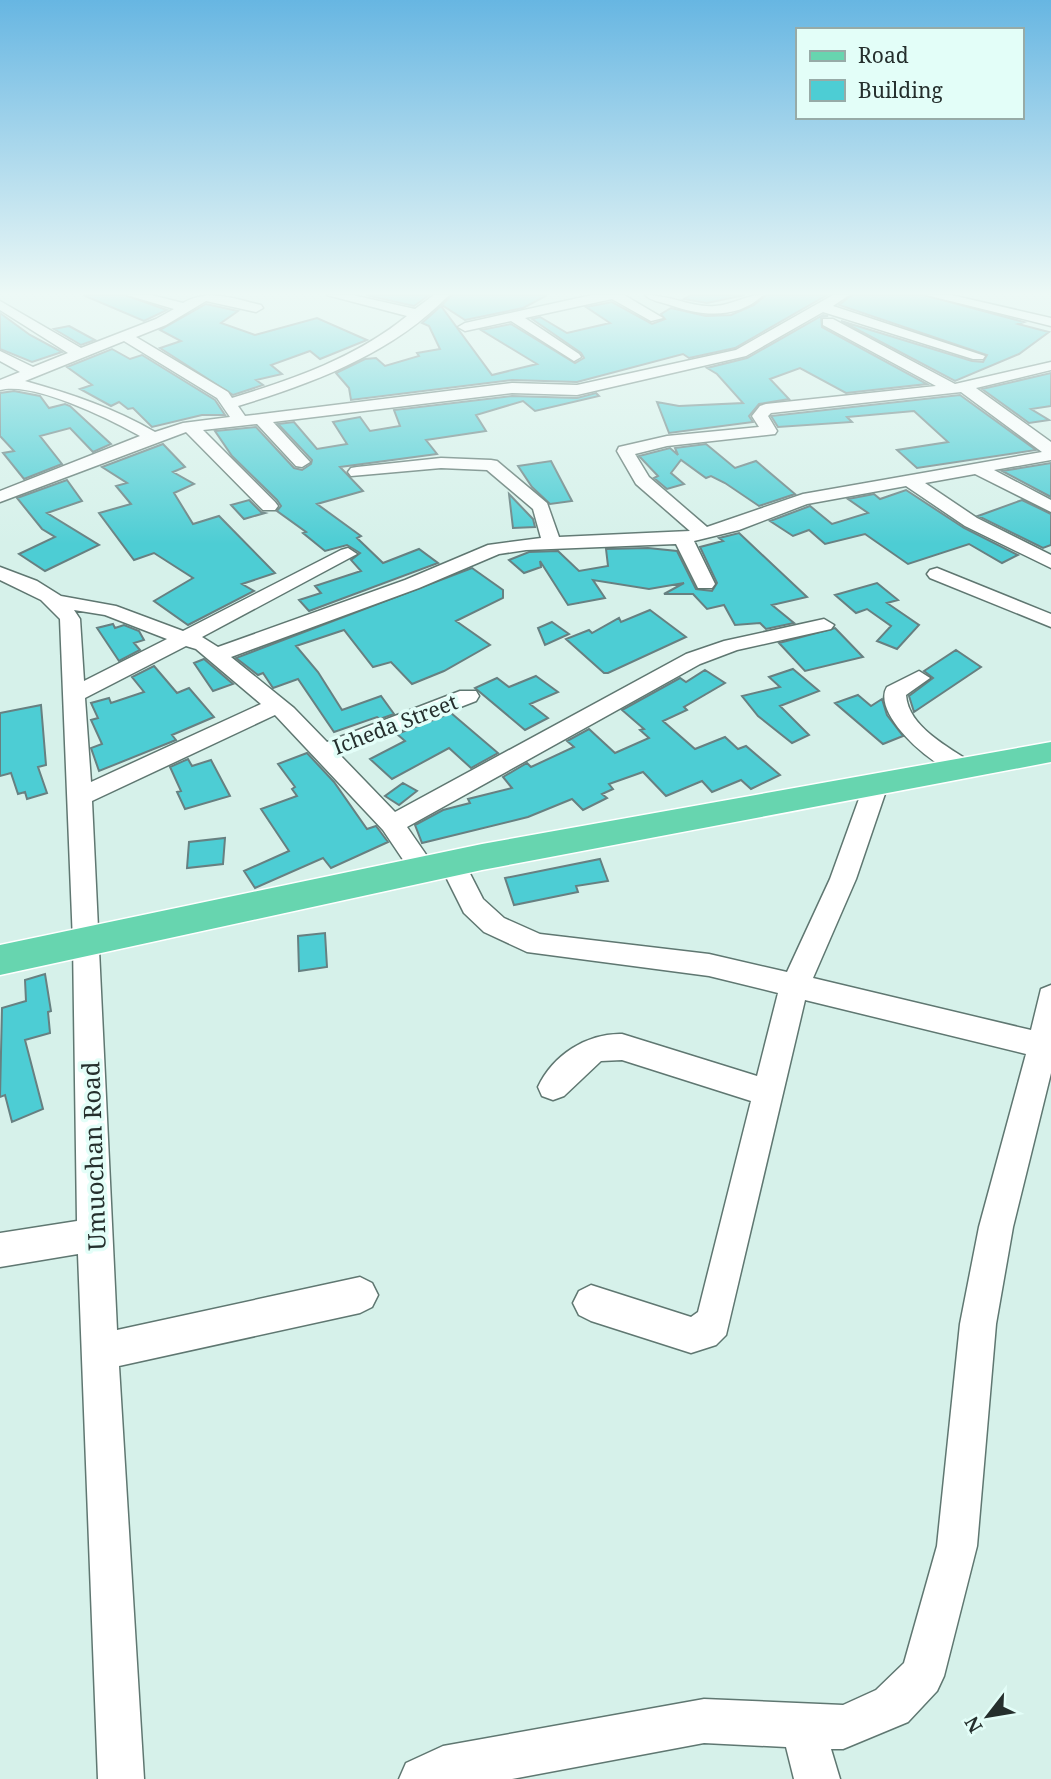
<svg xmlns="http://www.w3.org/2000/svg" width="1051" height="1779" font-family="'Noto Serif',serif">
	<rect width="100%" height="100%" fill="#d6f1ea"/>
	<path fill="#4dcdd4" stroke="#678081" stroke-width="2" d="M83,295H125L167,310L144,321Z
		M366,295H429L414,306Z
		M452,295H546V296L523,308L465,320L442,305Z
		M691,295H745L707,303L684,299Z
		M766,295H827L735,348L689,358L683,354L577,382L512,380L351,400L349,388L336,373L365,359L376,358L385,366L419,356L417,353L440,349L429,326L422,323L441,306L492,375L537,364L481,330L511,324L575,363L584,358L581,353L532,319L540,317L567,333L610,323L586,307L612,302L652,324L665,319L661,314L671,308L706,316L731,315L754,305Z
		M852,295H924L1024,322L1018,324L1049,332L1019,354L955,381L841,321L972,361L983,362L987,355L839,305Z
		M206,304L238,311L221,323L255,335L317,318L367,340L320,359L310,351L271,365L282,374L256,380L263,385L233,395L160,348L181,341L160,330Z
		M0,313L30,335L62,352L32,362L0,349Z
		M823,315L828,316L821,317L822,327L927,384L846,393L800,368L770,379L789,399L759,404L749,416L753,422L669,433L657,402L679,406L743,403L717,374L707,368L747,358Z
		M69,326L95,340L81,345L54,329Z
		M112,349L130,359L142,355L215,400L225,415H202L152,427L133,408L128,409L119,402L111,406L80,389L92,385L67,367Z
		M1051,373V406L1031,409L1049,420L1029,423L982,389Z
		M14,391L40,396L49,408L65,404L70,406L111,444L93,452L70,428L40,436L62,464L24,479L3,453L14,451L0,436V393Z
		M596,393L599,396L535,411L523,401L476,415L486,431L426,440L437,454L340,467L363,491L317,504L361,536L357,538L383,563L419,549L438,563L309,611L299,600L321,593L315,586L361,571L351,560L360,553L347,545L325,551L303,533L306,532L277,511L281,506L277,500L232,456L215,431L256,427L294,468L302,470L311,464L312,460L278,424L294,422L317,449L347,444L333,422L360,417L370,431L400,426L394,410L512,396L577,398Z
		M960,395L1036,450L917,468L897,450L948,442L914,411L847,417L852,422L778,427L771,416Z
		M163,444L185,467L173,472L194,484L174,493L193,524L219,516L275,573L242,584L254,591L188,625L154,601L193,578L154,553L134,560L99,513L131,504L116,486L127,483L102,467Z
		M706,444L735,468L756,461L795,494L759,506L725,483L711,476L706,478L681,460L671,473L684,484L667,489L654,478L658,476L639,456L670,448L678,455L675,448Z
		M551,461L572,501L550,504L532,487L518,466Z
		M1051,463V497L1002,471Z
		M67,480L82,501L47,513L99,545L45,571L19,554L55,537L42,529L17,498Z
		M906,490L964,528L1018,555L1002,563L969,544L908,564L865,534L825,544L809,530L793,536L770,521L810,506L832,524L868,513L848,499L874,494L880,499Z
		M509,494L533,519L535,527L513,528Z
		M249,500L261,512L265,513L244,519L231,505Z
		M1022,500L1051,514V545L1043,548L978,516Z
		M739,533L807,597L772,605L794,623L766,629L760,623L735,625L724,605L707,609L693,594H664L684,583L649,589L593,580L605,598L568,605L540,561L541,567L524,573L509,560L529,552L558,551L579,571L608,566L606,549L648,548L677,551L696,589L712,591L717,583L700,547L723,541L719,538Z
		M472,568L503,590V598L456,621L490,645L444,671L412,684L391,662L373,667L344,630L296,646L318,672L342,710L381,696L394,714L380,719L377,717L334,732L298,679L273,688L263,673L258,675L236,658Z
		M877,583L898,600L887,603L919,625L897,649L877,641L891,626L867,609L856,613L835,595Z
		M650,610L686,637L608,673H604L566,639L589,630L592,633L619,618L621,622Z
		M552,622L569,634L545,645L538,628Z
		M113,624L115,628L124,625L139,631L144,640L134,643L140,650L119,661L97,628Z
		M835,628L863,657L805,671L779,643Z
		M956,650L981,667L914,712L909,696L933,678L924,671Z
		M204,659L233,684L213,691L194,663Z
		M154,666L177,693L189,688L214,717L172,735L176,740L99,771L91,748L102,744L91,720L98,718L91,703L109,698L111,703L144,692L132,677Z
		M793,669L819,691L780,706L809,735L792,743L758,716L742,696L780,687L769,677Z
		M705,670L725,683L684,707L687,710L663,721L695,749L725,737L738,749L746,746L780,775L751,789L741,780L712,792L702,781L666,796L643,772L609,784L613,789L602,794L607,798L583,810L572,799L528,817L422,843L415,825L443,810L470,803L468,799L512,788L503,777L527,763L531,767L574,747L567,741L589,729L615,753L649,738L640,730L644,729L622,710L680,678L686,682Z
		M536,676L558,692L530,704L548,718L525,730L475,688L497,678L509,687Z
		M858,695L871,706L882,699L887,715L903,736L883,744L835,703Z
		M41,705L46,765L38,767L47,793L27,799L25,792L18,794L11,773L0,776V713Z
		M451,713L498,753L471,768L449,748L392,779L370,759L405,741L397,734Z
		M307,753L334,782L367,829L376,826L388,842L331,868L323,858L255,888L244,871L289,851L261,809L297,796L292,789L295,787L278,764Z
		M188,759L192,766L211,760L230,796L185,809L177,792L181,791L170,767Z
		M403,783L417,791L399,805L385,796Z
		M225,838L223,864L187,868L189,842Z
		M600,859L608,881L576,886L578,892L514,905L505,878Z
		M325,933L327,967L299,971L298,936Z
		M45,974L51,1011L48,1012L50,1033L25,1040L43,1109L12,1122L5,1095L0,1097L2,1008L26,1001L25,980Z"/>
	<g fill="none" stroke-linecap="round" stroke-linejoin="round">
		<defs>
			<path id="minor" d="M127,295H151L183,303C208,288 235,299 261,305L263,308L256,312L206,301L166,325L136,337L228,392L232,398C294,379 357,357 407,316L327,295H352L415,309L434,295H449C393,353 314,383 238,406L245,416L512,383L577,385L736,350L833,295H849L833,306L985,356L983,359H973L823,312L746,356L577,395L512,393L273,422L310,462L302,467L296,466L257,424L203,430L275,502L278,506L275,510H263L186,432L0,502V491L140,436C110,419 33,381 0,390V380L20,372L0,361V351L33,367L68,353L0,310V301L81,348L156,319L174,309ZM124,341L217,398L230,417L183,423L155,432C114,408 71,394 25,381Z
				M592,295H624L663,318L651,321L612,299L525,318L579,354L581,357L574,361L511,321L465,331L458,327L465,323Z
				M645,295C670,295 693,308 715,306C733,305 744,295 763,295C737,320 701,316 670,305C661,302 651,301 645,295Z
				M926,295H951L1051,318V326Z
				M823,319H833L955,384L1051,362V370L976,388L1051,442V460L994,470L1051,500V512L975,474L925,483L977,518L1051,555V568L965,526L906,486L807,504L739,530L694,541L715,584L712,588H698L676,544L526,550L499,554L419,588L231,657L294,708L327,742L460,691H476L479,696L476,701L339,754L395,812L686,654L724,641L824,619L834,625L831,629L737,650L700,664L407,827L436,869L432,876L423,879L414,876L383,830L275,715L92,801L117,1330L360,1277L372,1283L378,1295L372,1307L360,1313L119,1366L144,1779H98L78,1254L0,1267V1233L77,1221L73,942L60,619L41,600L0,580V567L37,581L61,596L116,606L183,631L341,550L348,548L357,554L202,637L218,647L405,580L488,545L541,538L533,509L487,470L441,468L351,476L348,472L351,468L357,467L441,458L491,460L497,461L547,503L559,537L690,531L636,484L617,451L619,447L667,436L759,427L752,416L760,406L766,404L936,386L823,325ZM961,392L1042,452L803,494L707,527L649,477L635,454L667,446L775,434L777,431L768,416L771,413ZM74,610L105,615L167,639L84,681L80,619ZM186,646L196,649L261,704L91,782L85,698Z
				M937,568L1051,614V627L930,578L927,574L930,570Z
				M919,671L930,678L906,695C908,727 949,747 972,763L976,769L972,775C947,782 869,715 887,687Z
				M876,777L884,779L888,785L856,879L813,978L1031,1030L1041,989L1051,985V1073L1013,1227L996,1324L977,1546L944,1676L937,1691L908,1722L843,1749H831L840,1779H794L786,1747L704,1743L512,1779H399L406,1763L443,1746L704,1699L843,1705L876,1690L904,1663L937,1546L960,1324L979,1227L1026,1054L805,1000L726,1335L716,1345L691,1353L591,1321L579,1315L573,1303L579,1291L591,1285L691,1317L698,1312L751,1101L622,1060L601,1061L564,1096L553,1100L542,1096L538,1087C553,1055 587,1033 622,1034L757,1076L778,993L709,976L527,952L484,932L464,913L439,863L443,856L452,854L461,856L483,899L504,918L540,934L709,954L787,972L830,879L864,785L868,779Z"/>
			<path id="major" d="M1051,742V762L482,870L0,975V945L482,844Z"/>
		</defs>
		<use href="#minor" stroke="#5f7771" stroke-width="3"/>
		<use href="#major" stroke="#fff" stroke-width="3"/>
		<use href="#minor" fill="#fff" fill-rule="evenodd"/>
		<use href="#major" fill="#67d5af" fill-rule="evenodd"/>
	</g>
	<linearGradient id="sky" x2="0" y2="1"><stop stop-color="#67b6e2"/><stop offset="0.54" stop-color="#edf9f6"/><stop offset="1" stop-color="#edf9f6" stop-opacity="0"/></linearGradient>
	<rect width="1051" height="544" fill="url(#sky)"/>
	<g text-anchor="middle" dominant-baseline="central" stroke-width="7" stroke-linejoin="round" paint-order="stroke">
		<g font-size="21" fill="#252f2d" stroke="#e3fef8">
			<text transform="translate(395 724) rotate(-21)">Icheda Street</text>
		</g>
		<g font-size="24" fill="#252f2d" stroke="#e3fef8">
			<text transform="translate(93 1156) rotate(-92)">Umuochan Road</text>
		</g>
	</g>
	<rect x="796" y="28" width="228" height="91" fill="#e3fef8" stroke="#97aba7" stroke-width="2"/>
	<rect x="810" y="51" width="35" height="10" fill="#67d5af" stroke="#97aba7" stroke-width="2"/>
	<text x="858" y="63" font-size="21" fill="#252f2d">Road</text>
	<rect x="810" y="80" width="35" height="21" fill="#4dcdd4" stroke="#97aba7" stroke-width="2"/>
	<text x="858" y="98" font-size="21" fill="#252f2d">Building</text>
	<g transform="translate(988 1716) rotate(239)" stroke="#e3fef8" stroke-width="5" paint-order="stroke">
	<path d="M0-5L12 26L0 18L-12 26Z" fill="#252f2d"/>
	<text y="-10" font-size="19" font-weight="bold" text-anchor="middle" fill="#252f2d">N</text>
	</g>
</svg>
